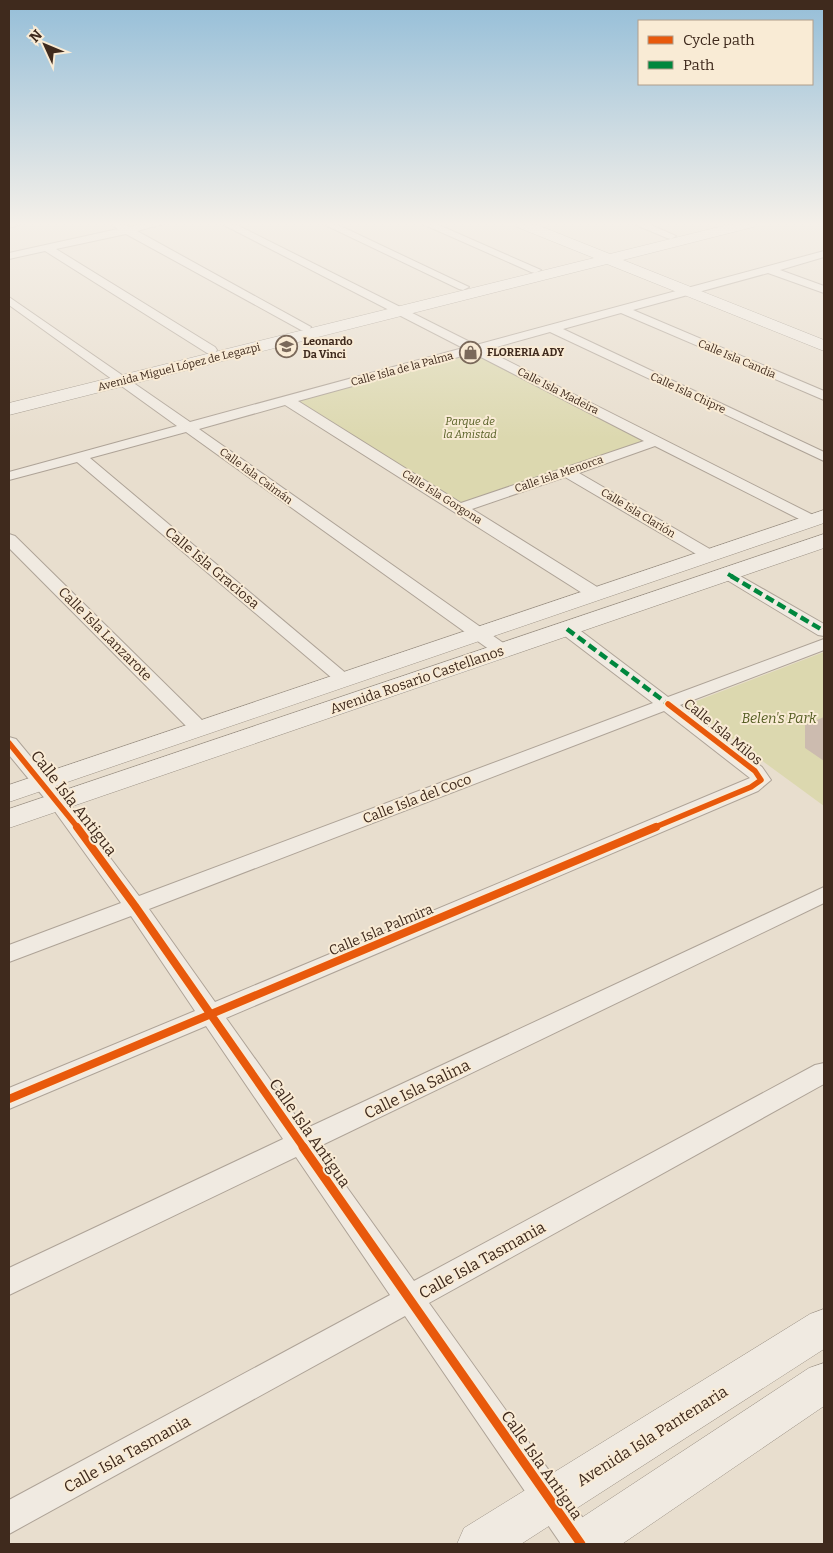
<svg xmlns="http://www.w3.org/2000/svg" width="833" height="1553" font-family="Bitter,serif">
	<rect width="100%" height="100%" fill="#e8dece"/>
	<path fill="#dcd8af" d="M474,352L650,440L462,504L294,401Z
		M824,652V806L686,705Z"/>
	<path fill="#ccbbaf" d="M824,717V761L805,748V725Z"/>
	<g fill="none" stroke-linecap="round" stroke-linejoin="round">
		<defs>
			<path id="street" d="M9,222H28L9,228Z
				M107,222H120L129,227L151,222H171L137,231L311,327L309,330H301L126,234L56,249L215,347L217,350L215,353H207L45,251L9,259V253L118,229Z
				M218,222H231L476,345L824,251V257L780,270L824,286V293L768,273L633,310L824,391V400L621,313L563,329L824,452V461L550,332L486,350L817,517L820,520L812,525L807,523L655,446L579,473L715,552L717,555L715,558H703L565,477L472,509L602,590L604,594L602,598H590L285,405L199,429L509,647L512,651L509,655H497L186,432L90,458L354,680L351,684H339L77,462L9,480V472L177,426L9,305V297L190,422L463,348ZM473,353L644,441L461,503L298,401Z
				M319,222H332L469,287L463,290L459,289Z
				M418,222H432L541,270L535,273L531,272Z
				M629,222H644L676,236L671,239L667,238Z
				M9,534L15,536L207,725L210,729L207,733H193L9,548Z
				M728,569L824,624V636L818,635L722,577L720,574L722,571Z
				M567,624L573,625L668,697L824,639V650L680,705L762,767L771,780L758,791L226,1018L305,1129L824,887V903L318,1147L414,1281L815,1065L824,1063V1084L429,1303L593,1532L598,1544H561L405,1316L9,1534V1500L390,1295L296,1157L9,1295V1268L283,1139L206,1026L9,1109V1088L195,1011L131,916L9,962V945L121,903L51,806L9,755V737L16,739L65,798L139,896L653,703L561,633L558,629L561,625ZM664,711L750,778L215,1002L149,909Z"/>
			<path id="secondary" d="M510,222H530L610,254L739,222H763L761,225L623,260L824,340V351L607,264L9,415V403L594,258L512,225Z
				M824,510V523L9,802V785Z
				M824,534V548L9,828V809Z
				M824,1309V1349L521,1544H457L464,1528L810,1314Z
				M824,1363V1406L622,1544H559L566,1528L809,1368Z"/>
		</defs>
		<use href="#street" stroke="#aea397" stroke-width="2"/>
		<use href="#secondary" stroke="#9d9387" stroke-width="1"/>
		<use href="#street" fill="#f0eae1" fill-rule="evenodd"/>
		<use href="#secondary" fill="#f0eae1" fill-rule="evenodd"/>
		<path stroke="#00873e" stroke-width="4" stroke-dasharray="8 4" stroke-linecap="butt" d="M728,574L733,577"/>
		<path stroke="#00873e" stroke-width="4.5" stroke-dasharray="9 4.5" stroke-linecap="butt" d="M731,576L824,631
			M567,629L668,704"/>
		<defs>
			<path id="cycleway-far2" d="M9,743L78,828
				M653,828L751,787L761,780L755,771L668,704"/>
			<path id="cycleway-far1" d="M77,827L135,906L304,1148
				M9,1099L656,827"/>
			<path id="cycleway" d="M303,1147L581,1544"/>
		</defs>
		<use href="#cycleway-far2" stroke="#f9ebd5" stroke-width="9"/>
		<use href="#cycleway-far1" stroke="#f9ebd5" stroke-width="11"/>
		<use href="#cycleway" stroke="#f9ebd5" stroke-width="12"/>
		<use href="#cycleway-far2" stroke="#e8590c" stroke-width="5.5"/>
		<use href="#cycleway-far1" stroke="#e8590c" stroke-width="8"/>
		<use href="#cycleway" stroke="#e8590c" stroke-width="9"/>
	</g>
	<linearGradient id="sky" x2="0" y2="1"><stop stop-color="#95bed8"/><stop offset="0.51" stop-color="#f5f0e9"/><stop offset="1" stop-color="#f5f0e9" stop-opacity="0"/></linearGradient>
	<rect width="833" height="439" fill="url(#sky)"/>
	<defs>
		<symbol id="school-ring" viewBox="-11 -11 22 22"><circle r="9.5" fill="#f9ebd5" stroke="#7a695b" stroke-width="1.5"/><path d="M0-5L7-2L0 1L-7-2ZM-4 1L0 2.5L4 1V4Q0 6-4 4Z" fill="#7a695b"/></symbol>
		<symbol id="shop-ring" viewBox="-11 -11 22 22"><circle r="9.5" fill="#f9ebd5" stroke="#7a695b" stroke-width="1.5"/><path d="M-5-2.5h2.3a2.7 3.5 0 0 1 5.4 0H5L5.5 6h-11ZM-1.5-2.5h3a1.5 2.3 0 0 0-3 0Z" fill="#7a695b"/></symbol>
	</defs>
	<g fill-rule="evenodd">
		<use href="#school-ring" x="274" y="334" width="25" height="25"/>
		<use href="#shop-ring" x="458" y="340" width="25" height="25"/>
	</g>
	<g text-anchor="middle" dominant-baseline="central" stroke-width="4" stroke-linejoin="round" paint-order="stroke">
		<g font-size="11" font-weight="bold" fill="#3f2a1d" stroke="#f9ebd5" text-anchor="start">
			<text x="303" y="341">Leonardo<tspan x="303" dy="13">Da Vinci</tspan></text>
			<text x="487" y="352">FLORERIA ADY</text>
		</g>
		<g font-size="11" fill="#3f2a1d" stroke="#f9ebd5">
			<text transform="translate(737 359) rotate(23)">Calle Isla Candia</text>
			<text transform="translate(179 367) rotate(-14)">Avenida Miguel López de Legazpi</text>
			<text transform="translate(402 369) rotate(-15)">Calle Isla de la Palma</text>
			<text transform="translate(558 391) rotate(27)">Calle Isla Madeira</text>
			<text transform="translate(688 393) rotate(25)">Calle Isla Chipre</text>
			<text transform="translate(559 474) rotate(-19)">Calle Isla Menorca</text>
			<text transform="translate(256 476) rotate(36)">Calle Isla Caimán</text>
			<text transform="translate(442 497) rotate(32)">Calle Isla Gorgona</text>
			<text transform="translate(638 513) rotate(31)">Calle Isla Clarión</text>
		</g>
		<g font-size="11" font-style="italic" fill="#545d22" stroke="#f9ebd5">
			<text x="470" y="421">Parque de<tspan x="470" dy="13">la Amistad</tspan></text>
		</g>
		<g font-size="14" fill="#3f2a1d" stroke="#f9ebd5">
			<text transform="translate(212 568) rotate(40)">Calle Isla Graciosa</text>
			<text transform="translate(105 634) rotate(45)">Calle Isla Lanzarote</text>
			<text transform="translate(417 680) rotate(-19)">Avenida Rosario Castellanos</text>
			<text transform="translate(723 732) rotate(39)">Calle Isla Milos</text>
			<text transform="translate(417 799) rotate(-21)">Calle Isla del Coco</text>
			<text transform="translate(381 930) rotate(-23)">Calle Isla Palmira</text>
		</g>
		<g font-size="14" font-style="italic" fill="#545d22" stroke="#f9ebd5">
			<text x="779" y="718">Belen's Park</text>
		</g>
		<g font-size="16" fill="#3f2a1d" stroke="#f9ebd5">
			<text transform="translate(74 803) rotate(52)">Calle Isla Antigua</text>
			<text transform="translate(417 1089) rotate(-26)">Calle Isla Salina</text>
			<text transform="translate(310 1133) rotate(55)">Calle Isla Antigua</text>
			<text transform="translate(482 1260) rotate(-29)">Calle Isla Tasmania</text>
			<text transform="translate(652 1436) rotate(-32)">Avenida Isla Pantenaria</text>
			<text transform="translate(127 1454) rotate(-29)">Calle Isla Tasmania</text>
			<text transform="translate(542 1465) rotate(55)">Calle Isla Antigua</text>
		</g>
	</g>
	<rect width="833" height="1553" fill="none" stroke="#3f2a1d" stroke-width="20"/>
	<rect x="638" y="20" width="175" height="65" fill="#f9ebd5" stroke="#af9e8b"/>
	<rect x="648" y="36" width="25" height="8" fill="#e8590c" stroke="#af9e8b"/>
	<text x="683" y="45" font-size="15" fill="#3f2a1d">Cycle path</text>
	<rect x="648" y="61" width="25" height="8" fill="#00873e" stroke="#af9e8b"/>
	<text x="683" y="70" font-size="15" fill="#3f2a1d">Path</text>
	<g transform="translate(45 45) rotate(314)" stroke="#f9ebd5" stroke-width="4" paint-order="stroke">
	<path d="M0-4L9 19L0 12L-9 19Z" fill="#3f2a1d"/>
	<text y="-8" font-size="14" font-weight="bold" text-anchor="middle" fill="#3f2a1d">N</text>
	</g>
</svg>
